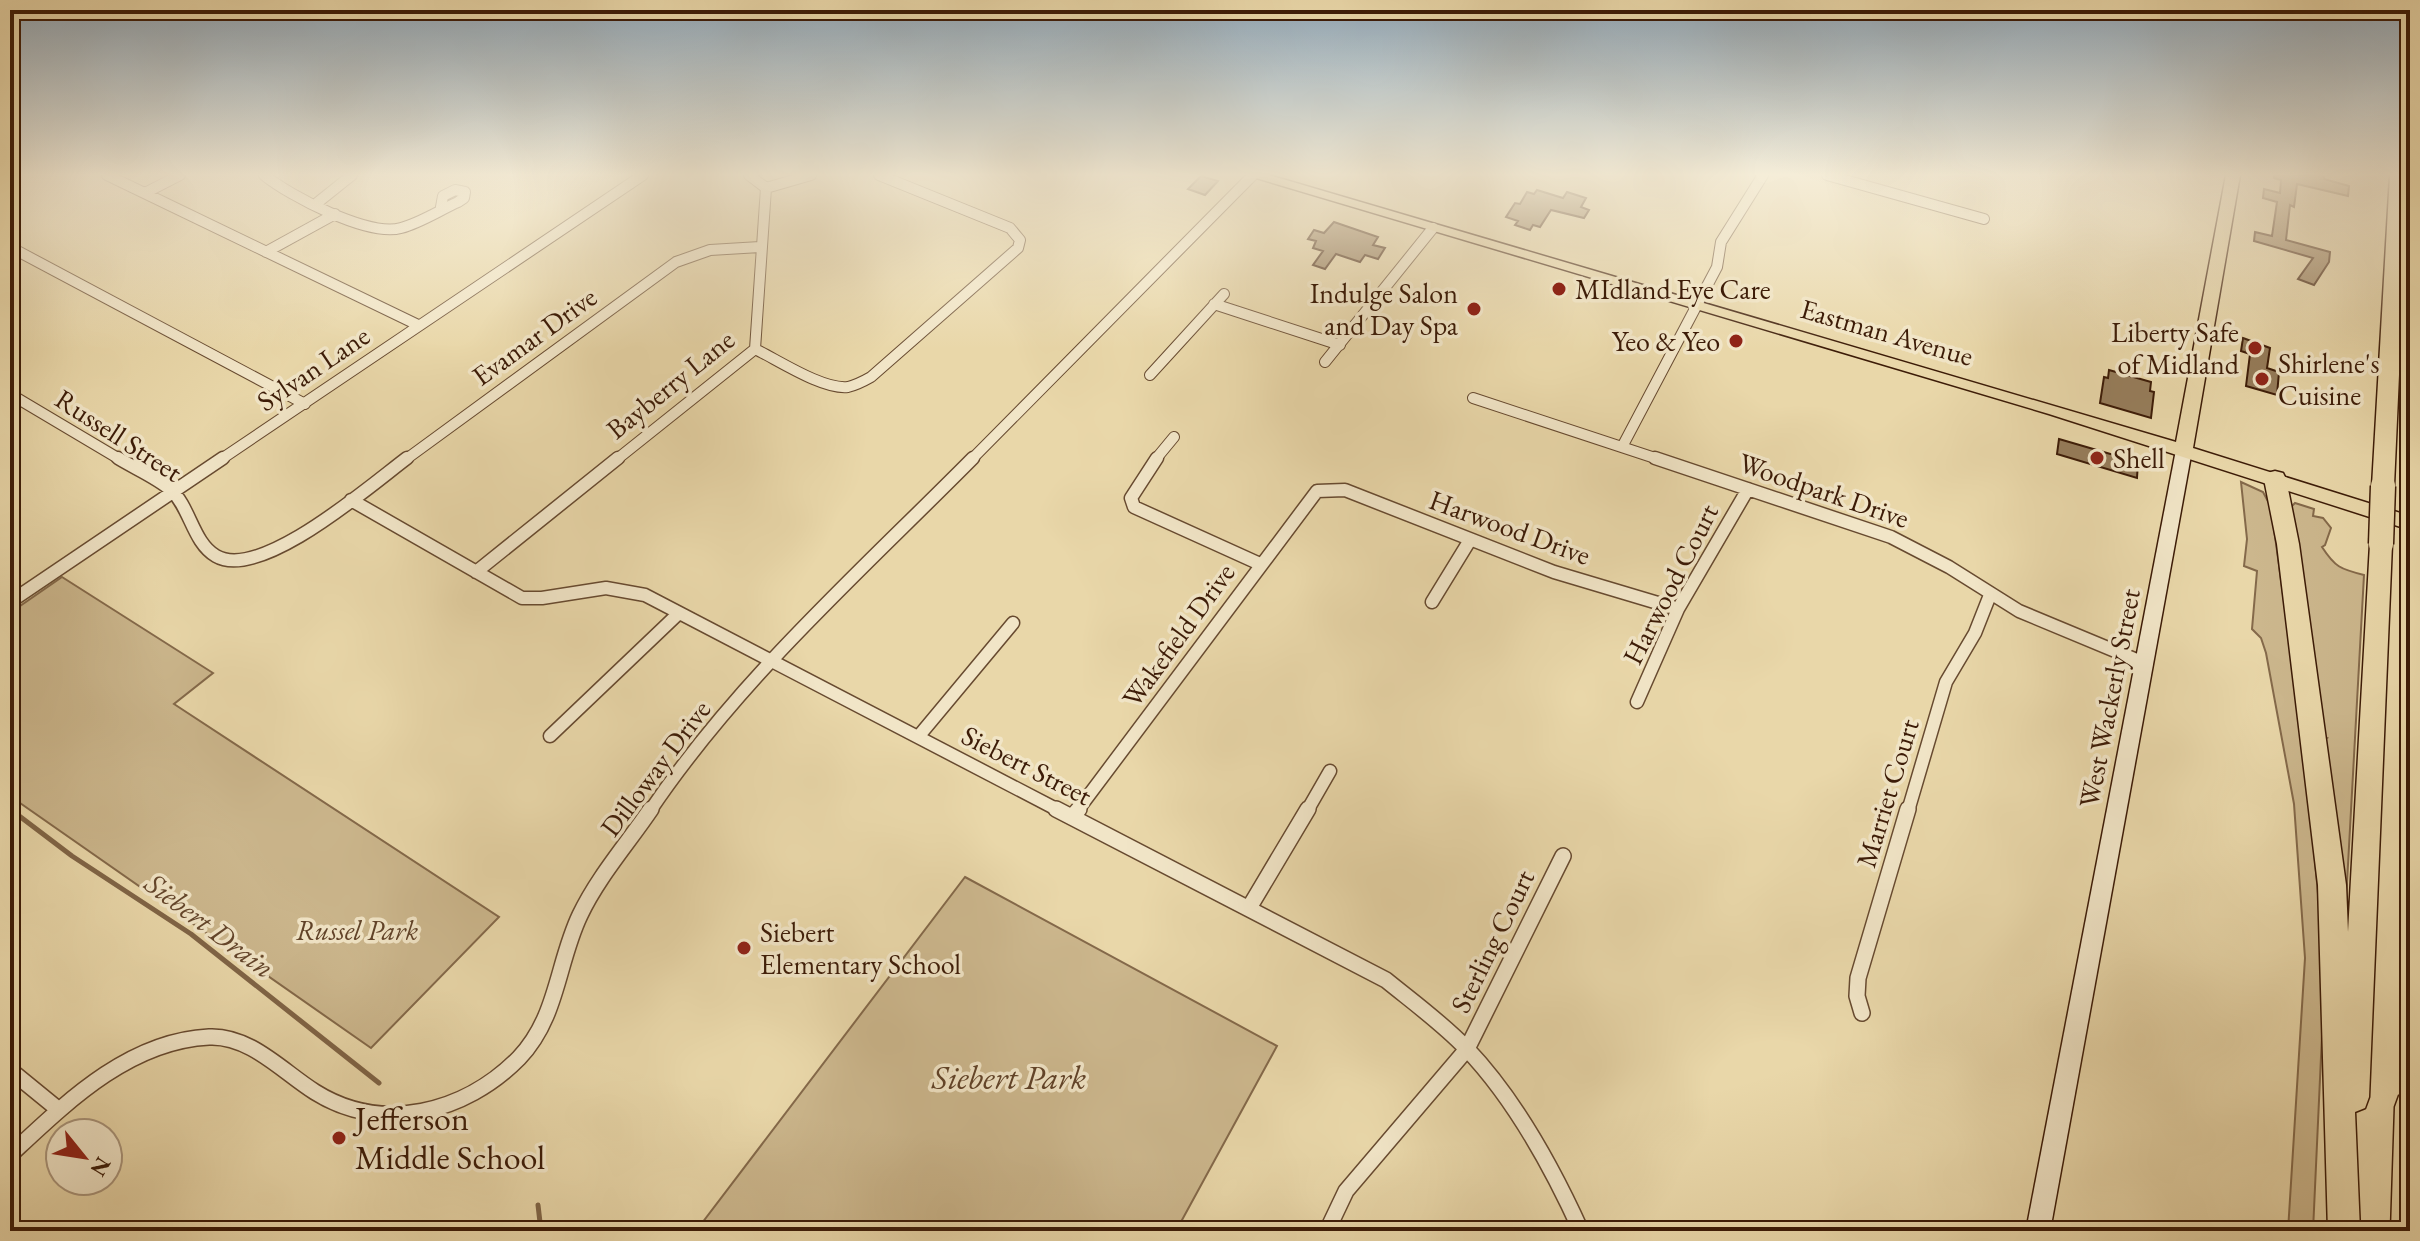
<svg xmlns="http://www.w3.org/2000/svg" width="2420" height="1241" font-family="'EB Garamond',serif">
	<rect width="100%" height="100%" fill="#e9d7a9"/>
	<filter id="stains"><feTurbulence type="fractalNoise" baseFrequency=".0025" numOctaves="4"/><feColorMatrix values="0 0 0 0 .2 0 0 0 0 .09 0 0 0 0 .02 0 0 0 .5 -.17"/></filter>
	<radialGradient id="worn" r=".72"><stop offset=".6" stop-color="#630" stop-opacity="0"/><stop offset="1" stop-color="#630" stop-opacity=".3"/></radialGradient>
	<path fill="#ccb78d" stroke="#84694a" stroke-width="2" d="M2241,482L2263,492L2271,507L2306,763L2325,970L2313,1231H2288L2305,958L2294,804L2266,653L2261,638L2252,629L2257,571L2244,566L2247,539Z
		M2295,503L2314,509L2313,516L2323,518L2331,528L2325,545L2322,547C2335,567 2340,569 2364,575L2346,901L2324,740L2327,738L2322,736L2291,507Z
		M62,577L213,673L174,704L499,917L371,1048L10,796V613Z
		M965,877L1277,1046L1176,1231H696Z"/>
	<g fill="none" stroke-linecap="round" stroke-linejoin="round">
		<path stroke="#806547" stroke-width="5" d="M10,809L72,856L191,934L379,1083
			M538,1205L541,1231"/>
	</g>
	<path fill="#967d5b" stroke="#3c1b07" stroke-width="2" d="M2274,175H2324V179L2349,186L2348,196L2297,184L2294,207L2290,205L2286,240L2330,252L2329,262L2314,285L2298,279L2313,258L2254,241L2255,232L2272,236L2277,202L2263,198L2264,189L2280,193L2281,180L2274,178Z
		M1201,176L1218,181L1205,195L1188,189Z
		M1537,190L1563,198L1567,192L1586,198L1581,207L1589,210L1584,218L1551,210L1540,227L1533,225L1530,230L1515,225L1518,221L1506,217L1515,203L1520,204L1527,192L1534,194Z
		M1334,222L1378,237L1373,245L1385,248L1378,259L1365,255L1360,262L1336,254L1325,269L1313,265L1323,251L1313,248L1316,241L1308,239L1314,230L1324,233Z
		M2243,338L2270,348L2267,368L2279,372L2277,395L2246,386L2250,354L2241,351Z
		M2109,370L2151,382L2150,391L2154,392L2151,418L2100,403L2104,377L2108,378Z
		M2059,439L2138,462L2137,478L2057,454Z"/>
	<g fill="none" stroke-linecap="round" stroke-linejoin="round">
		<defs>
			<path id="street-far2" d="M107,175L418,325
				M264,175C290,196 368,237 401,228C420,223 440,210 458,202L464,198L465,192L455,190L443,196L441,207
				M1827,175L1984,219
				M766,188L811,175
				M145,193L180,175
				M317,203L352,175
				M10,247L305,404
				M266,252L335,214
				M1214,304L1340,345
				M755,349C778,360 823,390 848,387C856,385 864,381 871,377L1018,248L1020,240L1010,228L879,175
				M1325,362L1433,228
				M1150,375L1224,294
				M10,394L121,460
				M1473,398L1661,460
				M1622,447L1717,267L1721,242L1763,175
				M220,460L643,175
				M405,460L676,262L710,250L760,247
				M616,460L755,349L766,188L749,175
				M971,460L1253,175
				M1155,460L1174,437"/>
			<path id="street-far1" d="M118,458C134,468 156,477 171,490C190,507 193,543 216,556C260,582 371,485 407,458
				M1157,458L1131,498L1134,507L1260,564
				M1655,458L1891,537L1949,567L2019,611L2144,663
				M351,500L522,598H542L606,588L645,595L1060,811
				M476,572L618,458
				M10,602L223,458
				M1432,602L1470,540
				M1637,702L1678,609L1748,489
				M550,736L679,613
				M918,737L1013,623
				M650,811C739,679 861,571 973,458
				M1077,811L1317,491L1345,490L1554,572L1678,609
				M1307,811L1330,771
				M1908,811L1946,682L1975,633L1990,595"/>
			<path id="street" d="M1056,809L1386,980C1413,1002 1442,1023 1466,1048C1515,1099 1552,1167 1581,1231
				M1073,816L1079,809
				M1249,908L1308,809
				M1862,1013L1857,996L1858,978L1908,809
				M10,1070L59,1110
				M10,1155C66,1103 128,1041 209,1037C250,1035 283,1072 315,1092C382,1134 465,1113 519,1058C558,1017 557,963 580,915C598,877 628,843 651,809
				M1327,1231L1346,1191L1467,1049L1563,856"/>
			<path id="secondary" d="M2184,444L2192,450L2050,1231H2026L2176,450Z"/>
			<path id="primary" d="M1246,175H1269L2176,442L2226,175H2240L2193,448L2410,516V530L2049,414Z"/>
			<path id="highway" d="M2390,175H2408L2394,486L2391,492H2375L2372,486Z
				M2275,471L2283,473L2286,479L2299,544L2346,885L2348,932L2370,544L2373,538L2381,535L2389,538L2392,544L2369,1097L2365,1108L2355,1112L2360,1231H2328L2318,885L2277,544L2264,479L2267,473Z
				M2410,1092V1231H2391L2395,1107L2399,1096Z"/>
		</defs>
		<use href="#street-far2" stroke="#674a30" stroke-width="12"/>
		<use href="#street-far1" stroke="#674a30" stroke-width="15"/>
		<use href="#street" stroke="#674a30" stroke-width="18"/>
		<use href="#secondary" stroke="#3c1b07" stroke-width="3"/>
		<use href="#primary" stroke="#3c1b07" stroke-width="3"/>
		<use href="#highway" stroke="#3c1b07" stroke-width="3"/>
		<use href="#street-far2" stroke="#f1e5c7" stroke-width="10"/>
		<use href="#street-far1" stroke="#f1e5c7" stroke-width="12"/>
		<use href="#street" stroke="#f1e5c7" stroke-width="15"/>
		<use href="#secondary" fill="#f1e5c7" fill-rule="evenodd"/>
		<use href="#primary" fill="#e9d7a9" fill-rule="evenodd"/>
		<use href="#highway" fill="#e9d7a9" fill-rule="evenodd"/>
		<defs>
			<path id="highway-bridge" d="M2381,544L2383,486"/>
		</defs>
		<use href="#highway-bridge" stroke="#3c1b07" stroke-width="27" stroke-linecap="butt"/>
		<use href="#highway-bridge" stroke="#e9d7a9" stroke-width="24"/>
	</g>
	<linearGradient id="sky" x2="0" y2="1"><stop stop-color="#91a8b9"/><stop offset="0.5" stop-color="#f5edd8"/><stop offset="1" stop-color="#f5edd8" stop-opacity="0"/></linearGradient>
	<rect width="2420" height="349" fill="url(#sky)"/>
	<g fill="#8f2418" stroke="#f1e5c7" stroke-width="3">
		<circle cx="1559" cy="289" r="8"/>
		<circle cx="1474" cy="309" r="8"/>
		<circle cx="1736" cy="341" r="8"/>
		<circle cx="2255" cy="348" r="8"/>
		<circle cx="2262" cy="379" r="8"/>
		<circle cx="2097" cy="458" r="8"/>
		<circle cx="744" cy="948" r="8"/>
		<circle cx="339" cy="1138" r="8"/>
	</g>
	<g text-anchor="middle" dominant-baseline="central" stroke-width="7" stroke-linejoin="round" paint-order="stroke">
		<g font-size="28" fill="#3c1b07" stroke="#f1e5c7" text-anchor="start">
			<text x="1575" y="289">MIdland Eye Care</text>
			<text x="1458" y="293" text-anchor="end">Indulge Salon<tspan x="1458" dy="32">and Day Spa</tspan></text>
			<text x="2239" y="332" text-anchor="end">Liberty Safe<tspan x="2239" dy="32">of Midland</tspan></text>
			<text x="1720" y="341" text-anchor="end">Yeo &amp; Yeo</text>
			<text x="2278" y="363">Shirlene's<tspan x="2278" dy="32">Cuisine</tspan></text>
			<text x="2113" y="458">Shell</text>
			<text x="760" y="932">Siebert<tspan x="760" dy="32">Elementary School</tspan></text>
		</g>
		<g font-size="28" fill="#3c1b07" stroke="#f1e5c7">
			<text transform="translate(1887 332) rotate(16)">Eastman Avenue</text>
			<text transform="translate(534 336) rotate(-36)">Evamar Drive</text>
			<text transform="translate(313 368) rotate(-34)">Sylvan Lane</text>
			<text transform="translate(670 384) rotate(-39)">Bayberry Lane</text>
			<text transform="translate(119 435) rotate(33)">Russell Street</text>
			<text transform="translate(1824 490) rotate(19)">Woodpark Drive</text>
			<text transform="translate(1510 527) rotate(20)">Harwood Drive</text>
			<text transform="translate(1670 584) rotate(-63)">Harwood Court</text>
			<text transform="translate(1178 635) rotate(-54)">Wakefield Drive</text>
			<text transform="translate(2109 698) rotate(-79)">West Wackerly Street</text>
			<text transform="translate(1027 765) rotate(27)">Siebert Street</text>
			<text transform="translate(655 768) rotate(-53)">Dilloway Drive</text>
			<text transform="translate(1887 793) rotate(-73)">Marriet Court</text>
			<text transform="translate(1492 941) rotate(-64)">Sterling Court</text>
		</g>
		<g font-size="28" font-style="italic" fill="#604228" stroke="#f1e5c7">
			<text x="357" y="930">Russel Park</text>
		</g>
		<g font-size="30" font-style="italic" fill="#64462c" stroke="#f1e5c7">
			<text transform="translate(210 925) rotate(37)">Siebert Drain</text>
		</g>
		<g font-size="34" font-style="italic" fill="#604228" stroke="#f1e5c7">
			<text x="1009" y="1077">Siebert Park</text>
		</g>
		<g font-size="34" fill="#3c1b07" stroke="#f1e5c7" text-anchor="start">
			<text x="355" y="1118">Jefferson<tspan x="355" dy="39">Middle School</tspan></text>
		</g>
	</g>
	<rect width="2420" height="1241" fill="none" stroke="#e9d7a9" stroke-width="40"/>
	<rect x="12" y="12" width="2396" height="1217" fill="none" stroke="#3c1b07" stroke-width="4"/>
	<rect x="20" y="20" width="2380" height="1201" fill="none" stroke="#3c1b07" stroke-width="2"/>
	<g transform="translate(84 1157) rotate(120)"><circle r="38" fill="#f1e5c7" stroke="#a9947a" stroke-width="2"/>
	<path d="M0-6L14 30L0 20L-14 30Z" fill="#8f2418"/>
	<text y="-12" font-size="22" font-weight="bold" text-anchor="middle" fill="#3c1b07">N</text>
	</g>
	<rect width="100%" height="100%" filter="url(#stains)"/>
	<rect width="100%" height="100%" fill="url(#worn)"/>
</svg>
